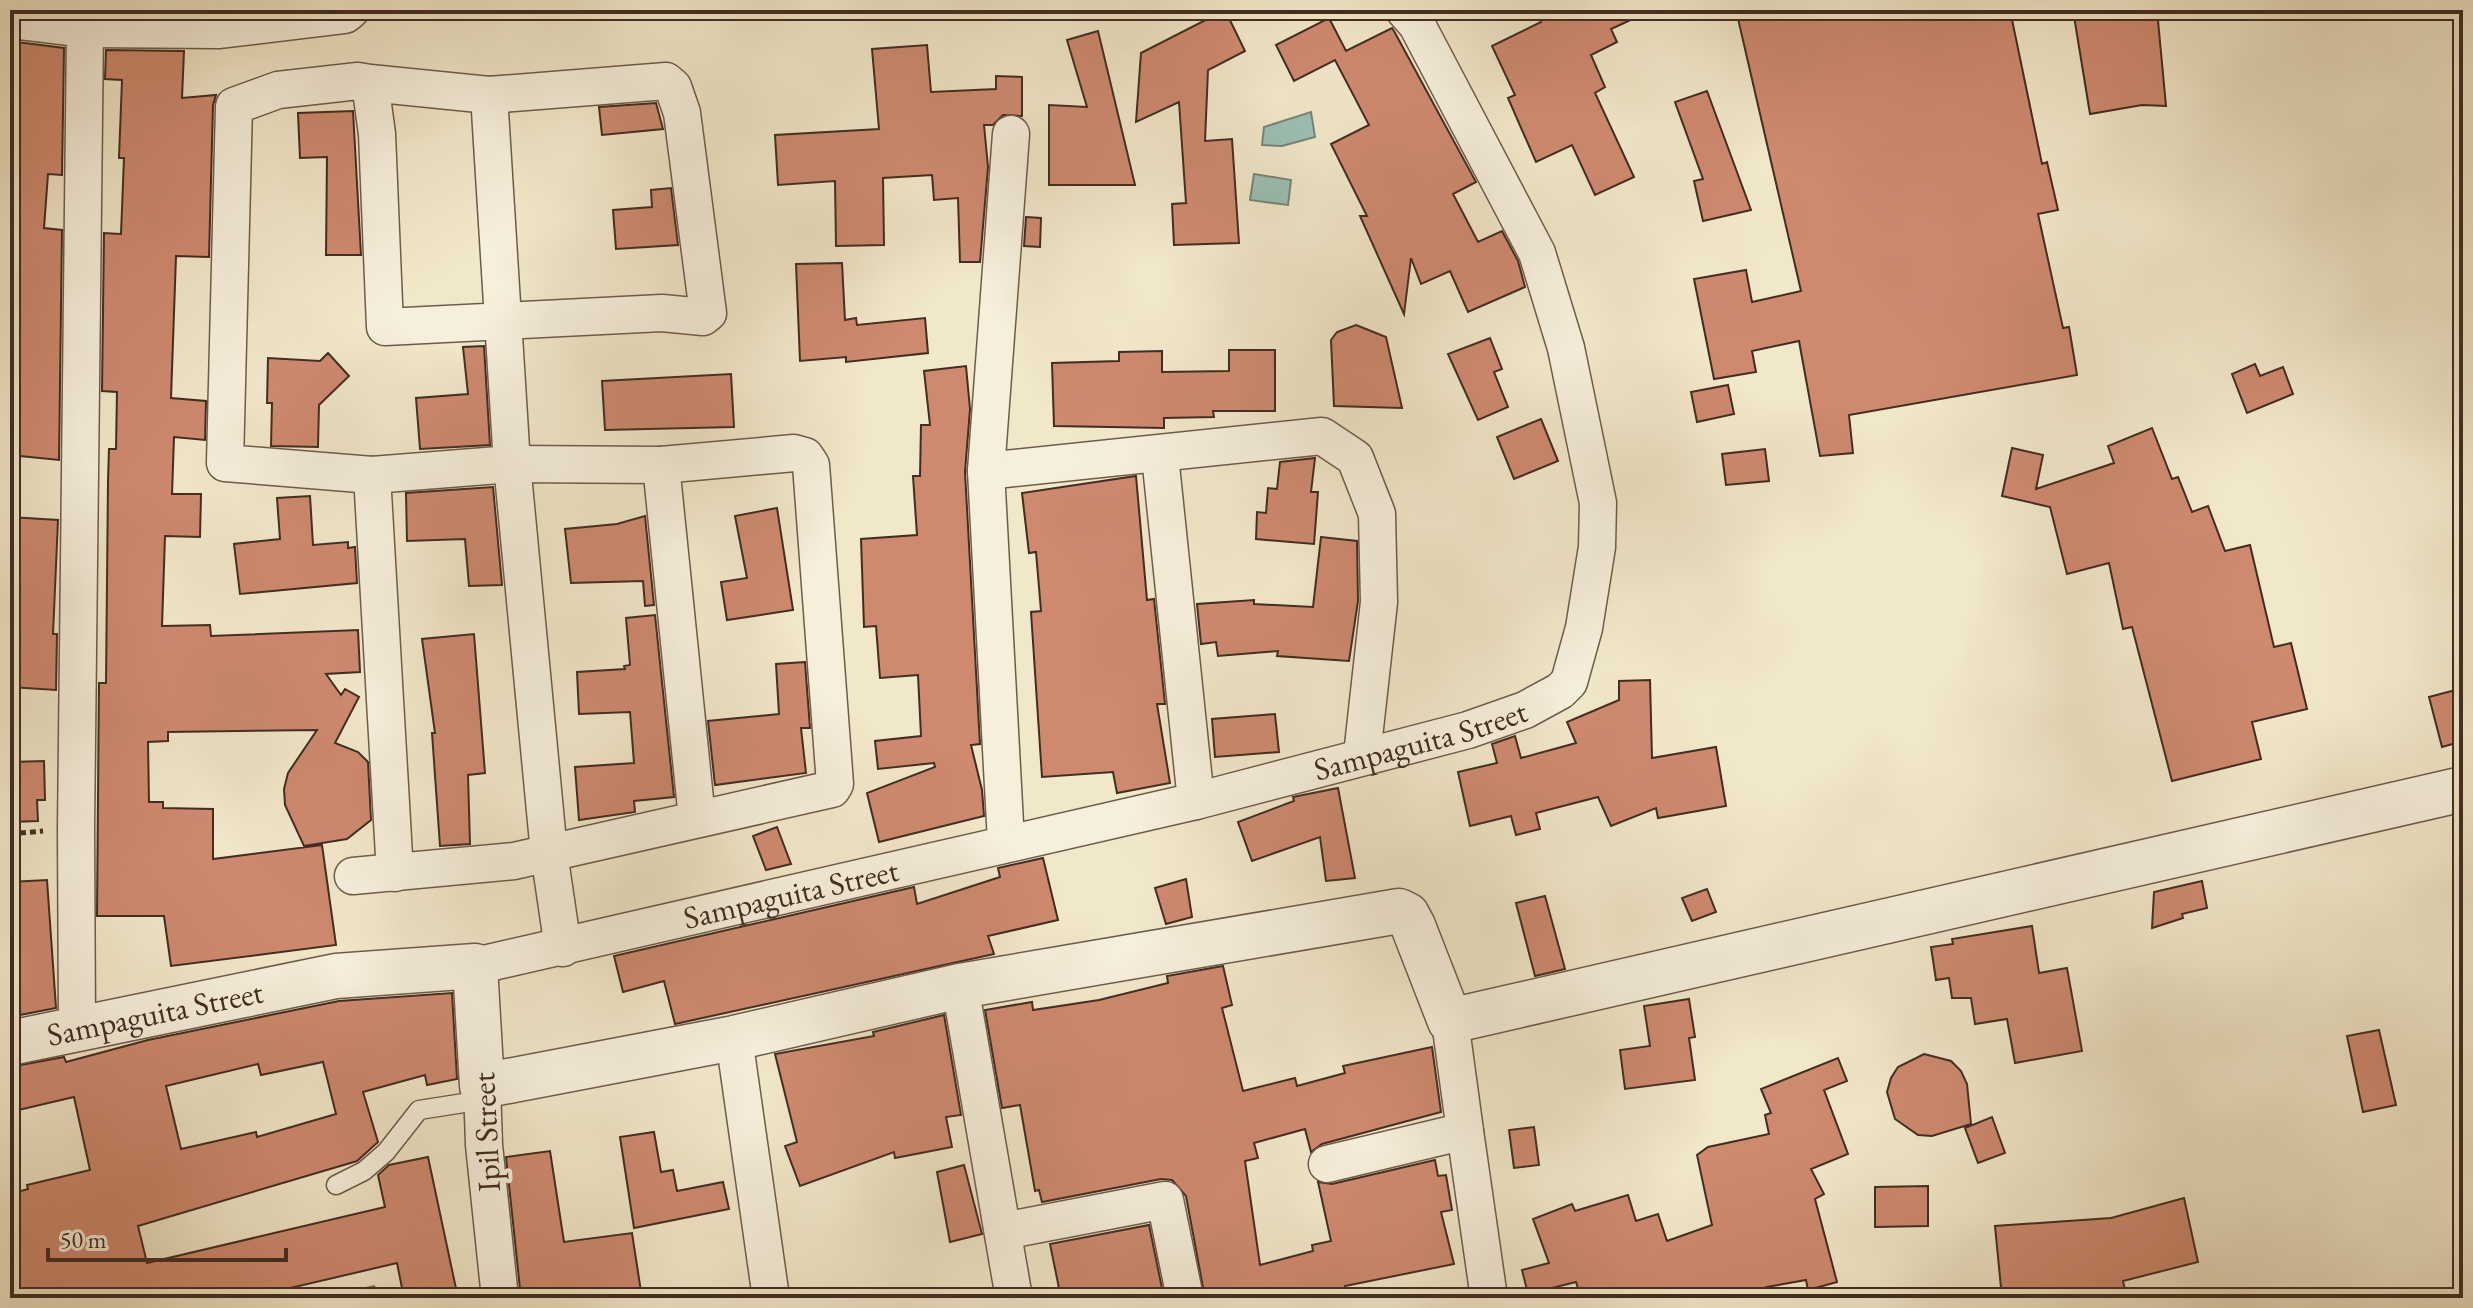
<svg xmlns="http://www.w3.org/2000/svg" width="2473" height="1308" font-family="'EB Garamond',serif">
	<rect width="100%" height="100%" fill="#f1e7c9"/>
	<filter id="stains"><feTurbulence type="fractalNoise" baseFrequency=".0025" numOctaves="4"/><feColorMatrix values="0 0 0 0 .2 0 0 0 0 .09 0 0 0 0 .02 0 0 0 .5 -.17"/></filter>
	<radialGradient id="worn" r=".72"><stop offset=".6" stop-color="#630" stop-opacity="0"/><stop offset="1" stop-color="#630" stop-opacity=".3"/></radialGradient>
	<path fill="#b7c699" stroke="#7c7a5d" stroke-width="2" d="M374,1286L383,1298H323Z"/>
	<path fill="#9bc0b5" stroke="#77857a" stroke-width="2" d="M1311,112L1315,137L1282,146L1262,145L1264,127Z
		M1254,174L1291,180L1288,205L1250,200Z"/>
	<path fill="#ce896f" stroke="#422d21" stroke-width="2" fill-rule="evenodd" d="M1225,10L1245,51L1208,70L1205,141L1232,139L1239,243L1174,245L1172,204L1186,203L1179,102L1136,122L1141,53Z
		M1535,10H1652L1611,29L1617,42L1591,55L1605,87L1595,93L1634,177L1595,195L1572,145L1536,162L1508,98L1515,95L1492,46L1541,22Z
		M1736,10H1845V18L1882,10H2010L2042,164L2047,162L2058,210L2038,214L2063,328L2069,327L2077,375L1849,415L1853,453L1820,456L1799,341L1752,351L1756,372L1714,379L1694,279L1746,270L1752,302L1801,291Z
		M2073,10H2157L2166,106L2142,105L2090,114Z
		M1329,18L1346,51L1392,28L1394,31L1476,182L1453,194L1478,242L1502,231L1518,261L1525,287L1468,312L1450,271L1421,284L1411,258L1404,314L1360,216H1367L1331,144L1369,125L1335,60L1294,81L1276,45Z
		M1098,31L1135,185H1049V105L1087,107L1067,40Z
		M17,42L64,48L62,175L48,174L44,228L62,230L59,460L10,455V77L14,78Z
		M927,45L931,92L996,89V76L1022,77V116L1003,115L993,125H984L988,167L980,262H960L958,198L934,200L932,175L883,178L884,245L836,246L835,181L778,185L775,135L879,129L872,49Z
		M106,50L184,51L182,98L216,95L213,105L209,257L176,256L171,398L206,401L205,440L174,437L172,494H201L200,537L165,536L162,626L210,625L211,636L358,630L360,672L326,674L341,695L345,689L359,697L335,743L358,752L368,762L371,820L347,839L304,846L285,805L284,789L288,773L317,730L168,732V741L148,742L149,802H163V808L213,809V859L322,845L336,945L171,966L164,916H97L99,683H106L108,481L109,449H116L117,392L102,391L104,233L121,234L124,158H119L122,80L105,79Z
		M1707,91L1751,210L1703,221L1694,181L1703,179L1675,102Z
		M656,103L663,129L602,135L599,107Z
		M353,111L361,255H326L327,157L300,158L298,113Z
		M671,188L678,245L616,249L613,210L652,207L651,190Z
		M1026,217L1041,218L1040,247L1024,246Z
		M842,263L845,320L856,318L857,325L925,318L928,353L846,362V357L800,361L796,264Z
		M1356,325L1386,337L1402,408L1334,406L1331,340L1337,332Z
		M1490,338L1502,369L1494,372L1508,407L1478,420L1448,354Z
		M484,346L490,445L420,449L416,398L468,394L463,347Z
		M1229,350H1275V411H1213L1214,417L1164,418V428L1054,426L1052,363L1119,361V352L1162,351V372L1229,371Z
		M328,353L349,376L319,405L318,447L271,446L272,403H267L268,358L320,361Z
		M2255,364L2260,376L2283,367L2293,394L2247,413L2232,374Z
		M966,366L970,409L965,472L980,744L971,745L982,790L984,816L879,842L867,793L935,767L934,763L878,769L875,741L921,736L918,675L880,678L876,626L864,627L861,539L917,535L913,476H920L921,425H930L924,371Z
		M731,374L734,427L605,430L602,381Z
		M1728,385L1734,414L1697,422L1691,392Z
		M1541,419L1558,461L1514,479L1497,437Z
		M2152,428L2172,479L2178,477L2192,512L2208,506L2225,551L2250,545L2274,647L2291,643L2307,709L2252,722L2261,759L2172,781L2132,627L2123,629L2109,563L2067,574L2050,507L2002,496L2012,448L2043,455L2036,489L2114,463L2108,446Z
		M1765,449L1769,481L1726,485L1722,454Z
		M1315,458L1311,492H1318L1314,544L1256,539L1257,512L1266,513L1268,488L1277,489L1280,462Z
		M1136,476L1147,600L1154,599L1165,704H1157L1170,783L1117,793L1113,772L1042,777L1031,612L1041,611L1036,552L1029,553L1022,493Z
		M493,487L502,585L469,586L465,539L407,541L406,493Z
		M310,496L313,545L348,542V548L355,547L357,583L240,594L234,544L280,539L277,498Z
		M777,508L793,610L727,620L721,582L747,578L735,516Z
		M645,516L654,605L645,606L643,581L571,583L565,529L617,524Z
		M10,517L58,520L53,634H57L56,690L10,687Z
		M1321,537L1357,541L1358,601L1349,661L1277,656L1278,651L1218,656L1216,642L1201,644L1197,604L1254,600V604L1313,607Z
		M655,615L674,797L634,801L635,812L579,820L575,767L634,763L630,712L579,714L577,672L625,669L624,666L630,665L626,618Z
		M474,634L485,773L468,775L470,844L440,846L432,733H435L422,639Z
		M805,662L810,728H801L806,773L715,785L708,721L779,714L776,664Z
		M1650,680L1652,758L1716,747L1726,806L1658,818L1656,808L1611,826L1598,797L1536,813L1540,829L1516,835L1511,816L1470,826L1458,772L1497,763L1492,744L1515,736L1521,758L1576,743L1567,722L1619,700V681Z
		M2463,688V741L2442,747L2429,697Z
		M1275,714L1279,752L1215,757L1212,719Z
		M44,761L45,800H37L38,821L10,822V762Z
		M1338,788L1355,878L1326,881L1320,837L1252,861L1238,822L1294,801L1293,797Z
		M777,827L791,864L766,870L753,836Z
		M1043,858L1058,920L988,936L994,954L675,1024L664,981L623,992L614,956L914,887L917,904L1000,877L998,868Z
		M1186,879L1192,917L1166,924L1155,888Z
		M47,880L56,1008L10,1017V882Z
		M2202,881L2207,908L2182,914L2183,918L2152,928L2154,892Z
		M1707,889L1716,912L1692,921L1682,898Z
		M1545,896L1565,969L1535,976L1516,903Z
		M2032,926L2039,973L2067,968L2082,1051L2015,1063L2007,1019L1975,1024L1971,998H1952L1949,978L1936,980L1931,947L1953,944L1952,939Z
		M1223,966L1232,1005L1222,1008L1243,1091L1295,1078L1297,1086L1345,1073L1343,1066L1432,1047L1441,1112L1322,1144L1311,1152L1305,1129L1254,1143L1258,1158L1245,1161L1260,1265L1313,1251L1312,1245L1331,1241L1318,1182L1332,1184L1435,1160L1438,1176L1446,1175L1452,1210L1441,1212L1454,1264L1345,1286L1347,1298H1322L1321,1289L1286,1298H1205L1186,1196L1172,1180L1161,1179L1042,1202L1039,1190L1035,1191L1020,1105L1002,1108L985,1010L1032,1002L1033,1010L1099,1000L1168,983L1167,976Z
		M452,993L457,1079L427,1085L425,1075L363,1092L378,1142L357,1161L138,1226L147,1263L385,1207L378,1175L389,1165L428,1157L458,1298H404L397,1263L248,1298H10V1194L28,1189L27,1185L90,1170L74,1097L10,1112V1067L64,1057L66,1062L148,1040L339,1001ZM323,1062L336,1114L257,1137L256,1132L181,1149L166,1086L258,1064L261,1075Z
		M1689,999L1695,1037L1689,1038L1695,1080L1625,1089L1620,1050L1650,1046L1644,1006Z
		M944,1015L961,1115L946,1117L952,1147L895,1158L894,1152L800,1186L785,1146L797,1142L775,1054L874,1036L873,1032Z
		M2379,1030L2396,1105L2363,1112L2347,1036Z
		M1924,1054L1951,1061L1961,1071L1967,1084L1971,1124L1932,1136L1918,1135L1895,1119L1887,1092L1891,1078L1898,1067Z
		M1838,1058L1847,1081L1824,1090L1848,1154L1811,1169L1824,1194L1815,1199L1837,1282L1808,1290L1806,1280L1767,1287L1734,1298H1662L1660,1293L1637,1298H1581L1576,1282L1528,1294L1522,1270L1549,1263L1533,1219L1572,1204L1575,1211L1628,1195L1636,1221L1658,1214L1667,1241L1712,1225L1697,1155L1708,1147L1769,1134L1765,1115L1771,1113L1761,1089Z
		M1992,1117L2005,1153L1978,1163L1965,1128Z
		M1534,1127L1539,1165L1514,1168L1509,1130Z
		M654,1132L661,1172L673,1170L677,1191L723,1182L729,1209L634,1228L620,1137Z
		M550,1151L564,1242L632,1233L642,1298H521L506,1157Z
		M964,1165L982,1234L950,1242L937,1172Z
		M1928,1186V1226L1875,1227V1187Z
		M2184,1198L2198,1262L2123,1281L2127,1298H2002L1995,1226L2111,1218Z
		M1149,1225L1164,1298H1061L1050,1244Z"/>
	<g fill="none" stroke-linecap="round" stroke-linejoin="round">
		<defs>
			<path id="service" d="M336,1185L364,1171L386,1152L419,1110L483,1100"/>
			<g id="minor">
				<path d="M10,20L85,29L220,30L345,15L351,10"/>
				<path d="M489,95L512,464L549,853L563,948"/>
				<path d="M1160,456L1196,801"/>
				<path d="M661,465L697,819"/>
				<path d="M986,471L1322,436L1355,458L1377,514L1379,602L1362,755"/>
				<path d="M372,475L395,873"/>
				<path d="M1006,842L986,471L1011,134"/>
				<path d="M353,876L514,861L832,789L835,784L811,465L805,456L794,453L661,465L512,464L372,475L225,463L234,106L278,90L358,81L370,83L377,134L385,327L662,313L703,317L708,313L682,113L673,87L666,81L489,95L370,83"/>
				<path id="s1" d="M475,966L1196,801L1468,730L1525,710L1560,691L1569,682L1584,628L1597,547L1598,503L1566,348L1537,253L1417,25L1404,10"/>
				<path d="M960,986L1014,1298"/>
				<path d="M77,1031L76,828L85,29"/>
				<path d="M734,1038L771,1298"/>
				<path d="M482,1086L484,1145L500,1298"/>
				<path d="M1465,1131L1489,1298"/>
				<path d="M1327,1164L1465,1131L1450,1021"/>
				<path d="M1004,1231L1165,1200L1185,1298"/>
			</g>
			<g id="tertiary">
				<path id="s2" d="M10,1043L336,976L475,966L482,1086L734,1038L960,986L1399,911L1407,915L1413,926L1450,1021L2463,789"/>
			</g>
		</defs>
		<use href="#service" stroke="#6e5c4b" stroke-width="21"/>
		<use href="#minor" stroke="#6e5c4b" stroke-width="39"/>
		<use href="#tertiary" stroke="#6e5c4b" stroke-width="47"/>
		<path stroke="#422d21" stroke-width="5" stroke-dasharray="6 4" stroke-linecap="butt" d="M10,834L43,831"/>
		<use href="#service" stroke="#f6efdc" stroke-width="18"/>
		<use href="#minor" stroke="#f6efdc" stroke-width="36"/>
		<use href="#tertiary" stroke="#f6efdc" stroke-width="44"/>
	</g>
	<g text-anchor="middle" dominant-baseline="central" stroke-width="8" stroke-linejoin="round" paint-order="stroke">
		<g font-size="32" fill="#422d21" stroke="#f6efdc">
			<text stroke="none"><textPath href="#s1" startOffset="972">Sampaguita Street</textPath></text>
			<text stroke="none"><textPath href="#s1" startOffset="324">Sampaguita Street</textPath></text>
			<text stroke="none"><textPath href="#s2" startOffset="148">Sampaguita Street</textPath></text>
			<text transform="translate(486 1132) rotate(-93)">Ipil Street</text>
		</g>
	</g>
	<rect width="2473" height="1308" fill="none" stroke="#f1e7c9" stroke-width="40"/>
	<rect x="12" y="12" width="2449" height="1284" fill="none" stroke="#422d21" stroke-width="4"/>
	<rect x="20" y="20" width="2433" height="1268" fill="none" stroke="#422d21" stroke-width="2"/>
	<path d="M48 1248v12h238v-12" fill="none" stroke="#422d21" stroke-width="4"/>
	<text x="60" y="1248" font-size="24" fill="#422d21" stroke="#f6efdc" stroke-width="6" paint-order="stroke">50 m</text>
	<rect width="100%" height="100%" filter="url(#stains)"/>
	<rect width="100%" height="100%" fill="url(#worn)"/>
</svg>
